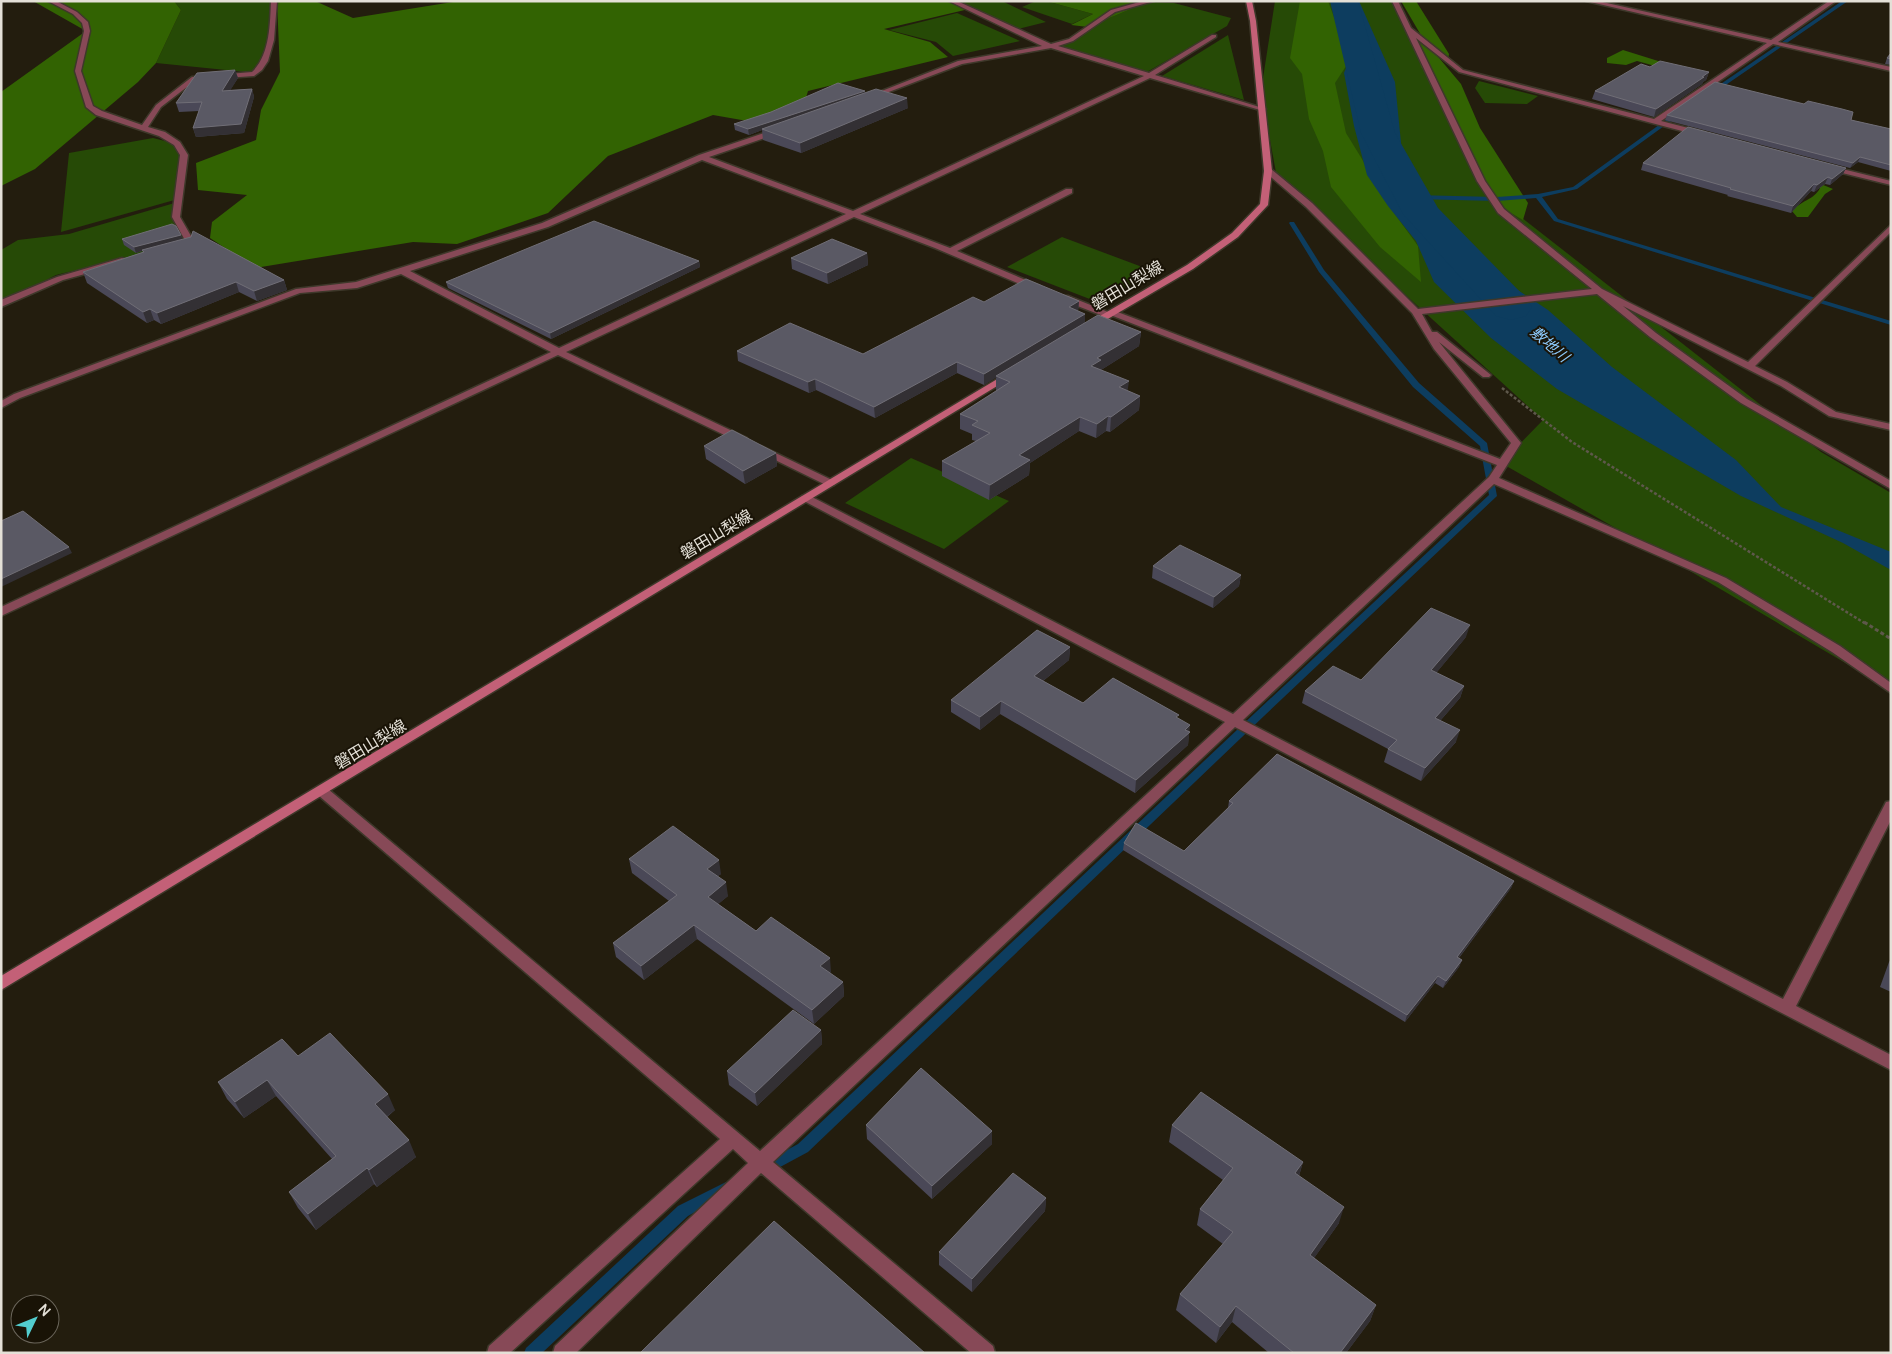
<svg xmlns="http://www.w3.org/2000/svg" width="1892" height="1354" font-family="Manrope,'Noto Sans JP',sans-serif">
	<rect width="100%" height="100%" fill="#231d0e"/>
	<path fill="#264a06" d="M174,1H275L272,36L256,73L156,63L181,10Z
		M954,1H1002L1046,22L1018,29Z
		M1036,1H1046L1093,14L1072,24L1022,7Z
		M1275,1H1394L1489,192L1821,452L1891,493V690L1656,551L1501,463L1543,420L1277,178L1261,91Z
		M1147,2L1174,3L1231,18L1227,26L1147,72L1057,47L1088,27Z
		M957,13L1020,41L953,56L936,42L889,30Z
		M1228,35L1244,100L1162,76Z
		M1479,81L1538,96L1527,104L1485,103L1475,88Z
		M153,138L177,144L184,155L178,199L61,232L69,153Z
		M178,202L183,245L56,275L1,304V250L18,240L69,234Z
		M1062,237L1153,271L1100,303L1007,267Z
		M911,458L1009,501L944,549L845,503Z"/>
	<path fill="#326302" d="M33,1H174L181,10L156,63L138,82L35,169L1,186V92L86,31Z
		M277,1H315L353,18L459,1H952L969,9L884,29L930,42L948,57L808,91L805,101L753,122L713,115L608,156L548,213L457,244L413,242L255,268L210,238L212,222L247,195L198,190L196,163L256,140L261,110L280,72Z
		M1046,1H1150L1088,27L1071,25L1093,14Z
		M1300,1H1328L1350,60L1335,83L1346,133L1362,159L1381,195L1418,246L1421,282L1380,247L1331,187L1323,151L1309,119L1302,74L1290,58Z
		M1401,1H1416L1449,54L1448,60L1424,40L1461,84L1480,128L1528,203L1523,220L1501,207L1466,158L1447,114L1430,78L1421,67L1415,43L1422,37Z
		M1623,50L1703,75L1706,80L1637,61L1626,65L1607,63V58Z
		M1804,177L1833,189L1825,194L1808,217H1797L1792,211C1800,201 1814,200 1820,188Z"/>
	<path fill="#0d3d5f" d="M1336,1H1359L1395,82L1405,183L1422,214L1456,249L1548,310L1612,367L1736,460L1781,507L1891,552V570L1843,543L1741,496L1557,389L1491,338L1434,282L1416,241L1388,206L1367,175L1354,126L1344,73L1355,46L1345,6Z"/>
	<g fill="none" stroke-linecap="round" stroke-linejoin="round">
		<path fill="#0d3d5f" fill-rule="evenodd" d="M1842,1H1848L1714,93L1709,92Z
			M1677,112L1682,113L1577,189L1542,197L1558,219L1891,321V325L1554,221L1536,198L1497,201L1413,199L1410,197L1413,195L1497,197L1538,194L1573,187Z
			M1290,222H1294L1324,270L1419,383L1487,443L1497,496L1264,716L808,1152L769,1173L764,1175L759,1173L757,1169L759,1165L798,1144L1256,712L1489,495L1480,446L1413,387L1319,272L1289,223Z
			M726,1182L731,1184L733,1188L731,1192L688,1216L542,1353H524L526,1348L678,1206Z"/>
		<path fill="#0d3d5f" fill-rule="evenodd" d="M1330,1H1358L1395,133L1438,208L1526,298L1532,307L1526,316L1511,320L1496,316L1403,214L1361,133Z"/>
		<defs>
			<path id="minor" d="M48,1H56L77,12L88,22L90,31L81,71L93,106L102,111L142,125L156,105L192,77L252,72C270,55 270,24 271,1H277L274,40L268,61L262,70L254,76L196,80L161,107L148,127L165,132L180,142L188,155L180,217L195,243L194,245L179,247V243L186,242L172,217L180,155L174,145L159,136L96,115L86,107L75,71L84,31L82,23L73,14Z
				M949,1H957L1051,44L1069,39L1111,10L1143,1H1154L1115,12L1073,41L1058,46L1149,73L1212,35H1216V37L1155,75L1266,109L1260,110L1150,78L860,214L950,248L1066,189H1072V193L957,251L1040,286V290H1034L935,248L854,217L566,352L747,438V442H739L558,355L1,616V607L551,352L401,274L357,288L300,293L20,398L1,408V401L14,394L296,289L356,282L542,223L699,155L779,128L783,130L782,132L709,157L853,211L1144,76L1051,48L962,64L873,98H869V96L958,61L1042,46ZM702,160L846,214L559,348L410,271L548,227Z
				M1392,1H1398L1411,28L1463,70L1654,119L1767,43L1586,1H1598L1771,40L1829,1H1836L1778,42L1891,67V71L1773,44L1661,121L1704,132V136H1701L1459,72L1416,38L1485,181L1504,209L1602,289L1748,362L1891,225V232L1755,366L1787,382L1836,412L1891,424V430L1829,416L1781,386L1623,306L1656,333L1747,399L1891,481V489L1741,403L1650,337L1597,294L1422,314L1432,332H1437L1491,375L1489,377H1483L1439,342L1521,443L1499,478L1726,578L1840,646L1891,683V693L1832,652L1718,582L1494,484L1243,720L1783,999L1884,806L1886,802L1891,801V820L1796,1006L1891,1055V1070L1235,727L773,1162L993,1346L995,1353H971L761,1173L576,1353H553L555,1346L748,1163L733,1149L510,1353H487L489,1346L720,1139L318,795L316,792L318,789H328L760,1151L1225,722L802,500L801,498L802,496H810L1233,714L1489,477L1497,465L1113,316L1106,317L1062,300V296H1068L1108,312L1115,311L1500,459L1511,443L1434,349L1412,313L1306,207L1264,171L1271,169L1312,203L1418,309L1592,289L1498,213L1477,181Z
				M1826,165L1891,181V185L1826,169Z
				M122,258L125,259V263L63,280L1,307V300L57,277Z
				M761,446L834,481L835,483L834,485H826L757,451V447Z"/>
			<path id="secondary" d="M1246,1H1252L1256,21L1272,171L1268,205L1238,237L1193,269L1094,327H1088V323L1187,265L1232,233L1260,204L1264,171L1250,21Z
				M1009,372L1014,375L1012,377L1,990V976Z"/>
		</defs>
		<use href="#minor" stroke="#3e382a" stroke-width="3"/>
		<use href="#secondary" stroke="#3e382a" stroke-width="3"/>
		<path stroke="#5e584b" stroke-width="2.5" stroke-dasharray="3 2" stroke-linecap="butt" d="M1502,388L1572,442L1866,624"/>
		<path stroke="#5e584b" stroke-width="3" stroke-dasharray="4 2.5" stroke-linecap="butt" d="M1864,622L1891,639"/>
		<use href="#minor" fill="#874957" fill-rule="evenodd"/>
		<use href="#secondary" fill="#c36077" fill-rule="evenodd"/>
	</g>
	<path fill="#4a4857" d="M1891,53V65L1885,64L1887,58Z
		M1650,67L1709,72L1706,80L1703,82L1702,84L1654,117L1592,99L1595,91Z
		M235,70L238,78L230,90L252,89L254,97L244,133L196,137L193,128L199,111L179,112L176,103Z
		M865,93L908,108L801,153L763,140L762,130L749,135L735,130L734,124Z
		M1667,115L1851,120L1891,129V171L1858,162L1850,168L1665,120Z
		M1643,163L1846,168L1843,174L1830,185L1825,184L1814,192L1811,191L1791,213L1727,196L1728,195L1641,170Z
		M181,235L182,239L284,280L287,290L257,301L239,292L161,324L154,320L147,323L87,283L83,272L143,252L142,251L136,253L124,245L122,239Z
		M867,253L868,265L828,284L792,269L791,258Z
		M699,261L700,267L551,339L448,288L446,282Z
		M1079,301L1078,311L1085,314V323L1141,332L1139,346L1101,370L1128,391L1140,396L1139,410L1110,432L1106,431L1096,438L1079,431L1030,463L1029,475L989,500L942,476V461L976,441L972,440V434L960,429V414L997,391L996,390V377L984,385L957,373L875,418L816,390L809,393L738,361L737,351L863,354L984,302Z
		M704,446L776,453L777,466L745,484L706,459Z
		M1153,566L1241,575L1239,586L1213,608L1152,578Z
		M1466,637L1436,673L1464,686L1460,698L1440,721L1456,742L1421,781L1384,762L1388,749L1302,703L1305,691L1361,680Z
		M1070,647L1069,660L1043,681L1083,703L1178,719L1189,732L1188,745L1135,793L1000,714L980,730L951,712V700Z
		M1229,801L1514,881L1511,888L1459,958L1462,960L1459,967L1443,988L1435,983L1405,1022L1123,850L1124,843L1184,851L1228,808Z
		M629,859L721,874L718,876L728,896L718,904L756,931L831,972L829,973L843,982L844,996L814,1024L697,939L644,980L616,957L613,943L669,901L632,873Z
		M1891,959V992L1880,987L1889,962Z
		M821,1030L822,1044L757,1106L729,1085L727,1071Z
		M298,1056L395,1110L387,1117L416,1157L377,1187L374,1184L316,1230L298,1208L289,1192L332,1159L276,1096L244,1118L227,1099L218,1082Z
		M866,1125L992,1131V1144L932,1199L867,1139Z
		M1172,1125L1303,1162L1299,1176L1339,1223L1314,1258L1376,1305L1370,1321L1346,1353H1269L1232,1322L1216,1343L1176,1310L1180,1294L1223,1244L1197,1225L1200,1209L1223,1180L1169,1142Z
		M1046,1198L1045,1211L972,1292L939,1265V1252Z"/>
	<path fill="#333034" d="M235,70L238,78L225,99L222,91Z
		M1709,72L1706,80L1703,82L1702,84L1654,117L1656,109Z
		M252,89L254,97L244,133L196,137L193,128Z
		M865,91V96L762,129V130L749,135L748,129Z
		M907,98L908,108L801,153L800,143Z
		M1860,157L1858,162L1850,168L1853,163Z
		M1846,168L1843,174L1830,185L1832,179Z
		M1828,177L1825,184L1814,192L1817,185Z
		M1814,184L1811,191L1791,213L1793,206Z
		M181,235L183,241L142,250V251L136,253L134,247Z
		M867,253L868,265L828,284L827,273Z
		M699,261L700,267L551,339L550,333Z
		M284,280L287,290L257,301L254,291Z
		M236,282L239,292L161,324L157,313Z
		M1079,301L1078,312L1069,307Z
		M150,309L154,320L147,323L143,312Z
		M1085,314V324L984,385V374Z
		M1141,332L1139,346L1101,370L1091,366L1097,358Z
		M957,362V373L875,418L874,407Z
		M815,379L816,390L809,393L808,382Z
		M1129,381L1127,395L1119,387Z
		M1140,396L1139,410L1110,432L1111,417Z
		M1108,416L1106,431L1096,438L1097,424Z
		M1080,417L1079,431L1030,463L1029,475L989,500L990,485L1019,455Z
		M776,453L777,466L745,484L743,471Z
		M69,547L72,553L1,587V579Z
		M1241,575L1239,586L1213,608L1214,597Z
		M1470,625L1466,637L1428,683L1431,670Z
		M1070,647L1069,660L1034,688V676Z
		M1464,686L1460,698L1432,730L1435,718Z
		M1001,701L1000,714L980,730V717Z
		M1190,725L1188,745L1135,793L1136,780Z
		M1460,730L1456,742L1421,781L1425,768Z
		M719,860L721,874L709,882L707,869Z
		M1514,881L1511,888L1454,964L1457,957Z
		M726,882L728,896L710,911L708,897Z
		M694,925L697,939L644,980L641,966Z
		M830,958L831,972L821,980L820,966Z
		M1462,960L1459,967L1443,988L1446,981Z
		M1438,976L1435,983L1405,1022L1407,1015Z
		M843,982L844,996L814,1024L812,1010Z
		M821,1030L822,1044L757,1106L755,1093Z
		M267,1080L276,1096L244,1118L235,1102Z
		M388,1094L395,1110L382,1120L375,1104Z
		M992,1131V1144L932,1199V1186Z
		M409,1140L416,1157L377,1187L369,1170Z
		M1303,1162L1298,1179L1295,1173Z
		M367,1168L374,1184L316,1230L308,1214Z
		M1046,1198L1045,1211L972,1292V1279Z
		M1344,1207L1339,1223L1305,1271L1310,1255Z
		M1376,1305L1370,1321L1346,1353H1340Z
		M1236,1306L1232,1322L1216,1343L1220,1327Z"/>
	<path fill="#5a5964" stroke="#706e76" d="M1891,53V59L1887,58Z
		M1660,61L1709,72L1702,77H1704L1656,109L1595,91L1641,64L1650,67Z
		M235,70L222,91L252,89L241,124L193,128L202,102L176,103L197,73Z
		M1715,82L1804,104L1808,101L1842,109L1853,112L1851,120L1891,129V165L1860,157L1853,163L1667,115Z
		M838,83L865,91L748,129L734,124L771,112Z
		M876,89L907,98L800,143L762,129Z
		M1688,127L1846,168L1832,179L1828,177L1817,185L1814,184L1793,206L1730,189L1731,188L1643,163Z
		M594,221L699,261L550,333L446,282Z
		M172,224L176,226L181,235L134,247L122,239Z
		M193,231L284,280L254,291L236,282L157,313L150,309L143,312L83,272L144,252L142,250L191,237Z
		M832,239L867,253L827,273L791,258Z
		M1026,279L1079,301L1069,307L1085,314L984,374L957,362L874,407L815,379L808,382L737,351L790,323L863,354L973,297L984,302Z
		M1098,315L1141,332L1097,358L1101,360L1091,366L1129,381L1119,387L1140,396L1111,417L1108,416L1097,424L1080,417L1019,455L1030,460L990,485L942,461L990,433L972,425L978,421L960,414L1010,382L996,376Z
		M732,430L776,453L743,471L704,446Z
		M23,511L69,547L1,579V521Z
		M1180,545L1241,575L1214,597L1153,566Z
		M1431,608L1470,625L1431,670L1464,686L1435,718L1460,730L1425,768L1388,749L1397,740L1305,691L1333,666L1361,680Z
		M1037,630L1070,647L1034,676L1083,703L1113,678L1179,715L1176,717L1190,725L1185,730L1190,732L1136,780L1001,701L980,717L951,700Z
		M1277,754L1514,881L1457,957L1462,960L1446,981L1438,976L1407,1015L1124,843L1136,823L1184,851L1233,803L1229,801Z
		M673,826L719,860L707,869L726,882L708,897L756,931L771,917L830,958L820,966L843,982L812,1010L694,925L641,966L613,943L677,895L629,859Z
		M793,1010L821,1030L755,1093L727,1071Z
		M330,1033L388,1094L375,1104L409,1140L369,1170L367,1168L308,1214L289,1192L336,1156L267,1080L235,1102L218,1082L282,1039L298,1056Z
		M921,1068L992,1131L932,1186L866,1125Z
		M1201,1092L1303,1162L1295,1173L1344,1207L1310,1255L1376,1305L1340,1353H1294L1236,1306L1220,1327L1180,1294L1233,1232L1200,1209L1233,1168L1172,1125Z
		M1013,1173L1046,1198L972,1279L939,1252Z
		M774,1221L925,1353H640Z"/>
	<g text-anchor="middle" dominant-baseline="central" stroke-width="4" stroke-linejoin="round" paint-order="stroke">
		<g font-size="15" font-style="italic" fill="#8dcafc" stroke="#191306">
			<text transform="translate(1550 344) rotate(41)">敷地川</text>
		</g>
		<g font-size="16" fill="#e4e0d7" stroke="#191306">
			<text transform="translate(1127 285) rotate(-31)">磐田山梨線</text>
			<text transform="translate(716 534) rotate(-31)">磐田山梨線</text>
			<text transform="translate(370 744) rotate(-31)">磐田山梨線</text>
		</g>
	</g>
	<rect width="1892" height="1354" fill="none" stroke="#e4e0d7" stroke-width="5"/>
	<g transform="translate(35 1319) rotate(47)"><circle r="24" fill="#191306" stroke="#6a655a"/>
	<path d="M0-4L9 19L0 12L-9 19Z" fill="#52cdce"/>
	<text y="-8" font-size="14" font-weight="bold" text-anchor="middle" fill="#e4e0d7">N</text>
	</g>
</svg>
